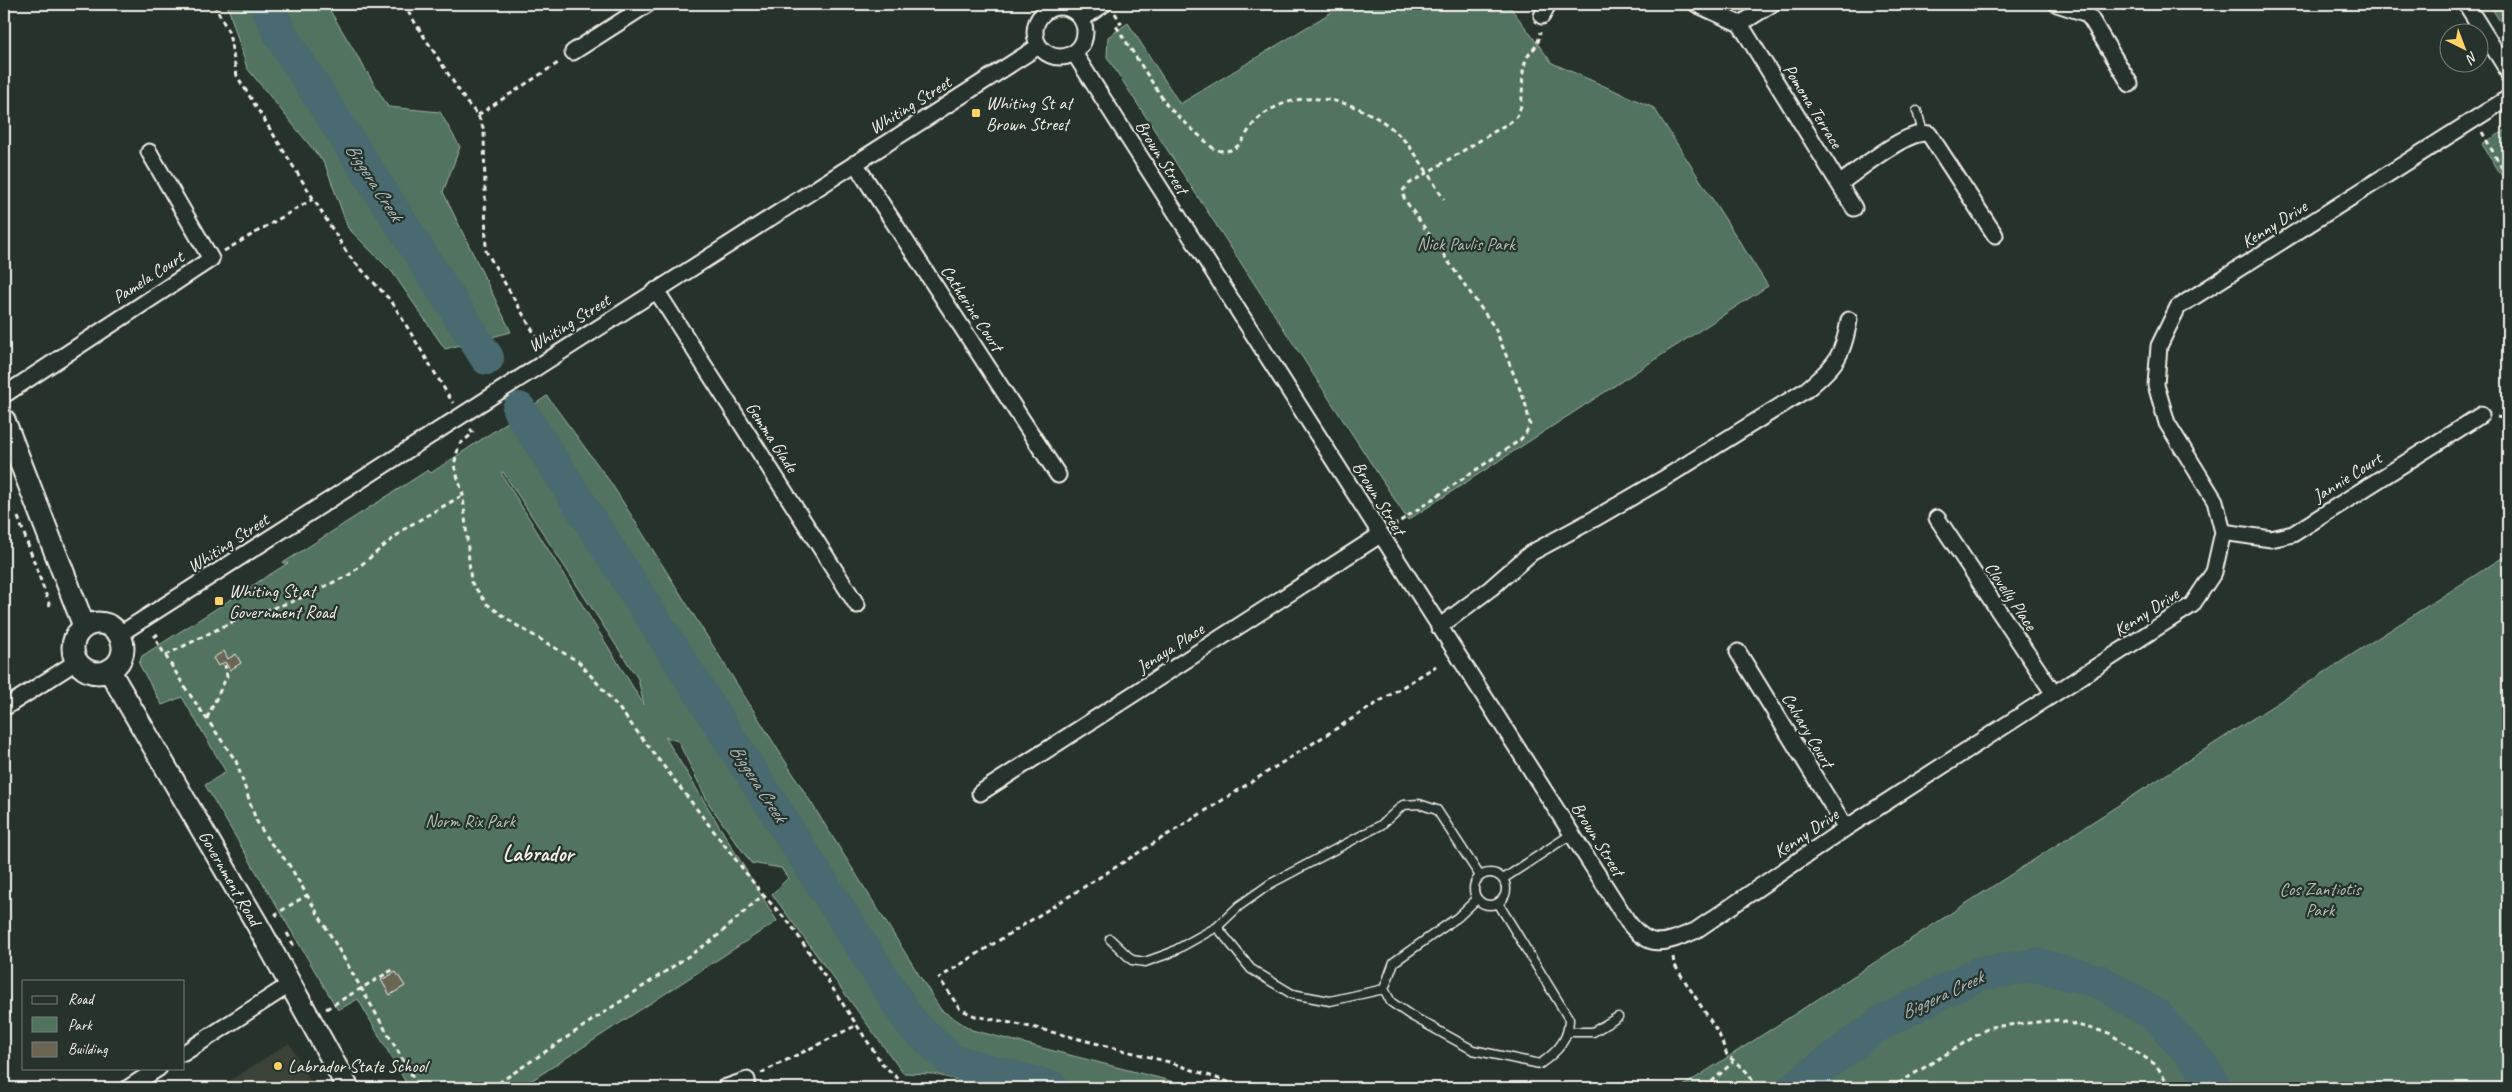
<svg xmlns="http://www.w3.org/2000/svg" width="2512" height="1092" font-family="Caveat,sans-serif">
	<rect width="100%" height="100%" fill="#26332d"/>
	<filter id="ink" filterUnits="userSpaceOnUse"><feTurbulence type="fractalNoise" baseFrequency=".02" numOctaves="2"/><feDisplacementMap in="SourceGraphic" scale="10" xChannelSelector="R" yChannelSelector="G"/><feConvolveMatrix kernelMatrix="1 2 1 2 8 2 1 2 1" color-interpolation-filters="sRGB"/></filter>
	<g filter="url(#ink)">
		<path fill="#3a4238" d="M289,1043L315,1088H218Z"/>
		<path fill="#51735e" stroke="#a2b2a3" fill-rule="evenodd" d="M227,4H326L388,107L440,112L460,147L443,192L511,332L445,349L393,273L348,228L325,164L247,68Z
			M1345,4H1503L1510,7L1552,63L1654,108L1768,286L1408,520L1107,57L1108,37L1128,23L1180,104Z
			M2489,4H2508V34Z
			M2508,129V191L2502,176L2482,144Z
			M547,396L611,483L941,1010L972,1030L1198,1088H979L975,1085L934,1074L903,1073L772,894L788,878L781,868L751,863L709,804L678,741L665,737L777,921L520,1088H409L358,999L338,1010L205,785L226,772L182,697L162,705L139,664L142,656L288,563H283L428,470L431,473ZM503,472L638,679L644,705L501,473Z
			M2508,554V1088H1680Z"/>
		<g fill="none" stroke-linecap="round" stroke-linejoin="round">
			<path stroke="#496a70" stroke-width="34" d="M266,4L283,39L487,358
				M519,409L911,1023L952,1061L1052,1088
				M1794,1088L1881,1023L1978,974L2037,965L2101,982L2158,1017L2201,1065L2215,1088"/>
		</g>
		<path fill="#6a6653" stroke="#f4f1e8" d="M224,651L228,659L236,654L241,663L230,670L225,662L218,666L213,658Z
			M396,972L405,986L390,995L381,980Z"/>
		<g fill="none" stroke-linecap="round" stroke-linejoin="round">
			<defs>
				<path id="service" d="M1917,111L1923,132
					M1474 889a16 16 0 1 1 32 0a16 16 0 1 1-32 0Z
					M1503,879L1573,833
					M1477,899L1458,917L1394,962L1384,989L1391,1002L1410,1015L1473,1050L1540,1064C1557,1052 1569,1040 1569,1019L1498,903
					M1217,927L1251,969L1292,994L1330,1001L1384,989
					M1110,939L1132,960L1145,962L1170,953L1217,927L1239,906L1270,884L1381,825L1403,805L1419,804L1437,810L1480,876
					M1569,1032H1593L1618,1017"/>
				<path id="minor" d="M1696,4L1740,24L1772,4
					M2057,4L2085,13L2091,19L2130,84
					M2466,4L2508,71
					M1035 32a25 25 0 1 1 50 0a25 25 0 1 1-50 0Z
					M1542,16L1548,4
					M1082,19L1104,4
					M1740,24L1854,208
					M573,52L648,4
					M1074,53L1628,922C1651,951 1665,943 1695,931L1846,828L2192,605L2214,572L2223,532L2215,501L2167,423L2156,385L2159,346L2178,307L2508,98
					M855,163L1058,475
					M1839,184C1858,171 1908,128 1929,134L1995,235
					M656,290L857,605
					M4,395L211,259L149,152
					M1937,518L2054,694
					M2223,532L2271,539L2293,534L2481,415
					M1439,627L1491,588L1531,553L1594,519L1663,479L1806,390C1835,366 1843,357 1849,320
					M120,634L1039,46
					M1738,652L1846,828
					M4,708L76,662
					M980,793L1380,535
					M184,1053L289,985
					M128,1088L159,1068
					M724,1088L747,1080"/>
				<path id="secondary" d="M4,420L84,626
					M73 648a25 25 0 1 1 50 0a25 25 0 1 1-50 0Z
					M109,670L257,924L348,1088"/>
			</defs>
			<use href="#service" stroke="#f4f1e8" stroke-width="11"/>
			<use href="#minor" stroke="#f4f1e8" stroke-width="19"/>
			<use href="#secondary" stroke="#f4f1e8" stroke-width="25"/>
			<path stroke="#f4f1e8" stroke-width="3" stroke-dasharray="5 4" stroke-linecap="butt" d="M214,4L229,33L237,76L349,256L392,302L453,403
				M403,4L467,103L478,115L484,130L486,251L537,338
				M1115,13L1121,23L1116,26L1168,107L1215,150C1243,156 1242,134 1257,120C1297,82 1362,100 1398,134C1417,152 1430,178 1444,199
				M478,115L561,61
				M2482,132L2508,179
				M224,251L313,199
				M2497,417L2508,419
				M470,429L473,433L459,445L454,465L463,495L471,582L487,604L516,625L579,662L618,707L763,895
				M18,517L50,606
				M1393,526L1520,440L1526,433L1530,424L1525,402L1495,328L1405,200L1402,192L1407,185L1515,119C1527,103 1519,81 1525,63C1529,48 1538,52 1540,32
				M158,634L154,637L186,689L236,761L256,820L268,840L288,863L307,895L414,1079L421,1086L431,1088
				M166,655L236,620L294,601L349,575L407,527L463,495
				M207,718L227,676L225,665
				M278,916L276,914L307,895
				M287,933L294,946L291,948
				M1673,957L1674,964L1719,1034L1727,1055L1746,1071L1758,1088
				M326,1009L394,969
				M761,1073L857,1025
				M491,1088L714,939L763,895L791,925L883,1065L901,1081L920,1088
				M1246,1088L1169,1062L1036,1028L975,1016L960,1009L939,978L1436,666
				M1705,1088L1733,1062
				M1891,1088L1990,1027L2057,1020L2109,1033L2156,1065L2171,1088"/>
			<use href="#service" stroke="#26332d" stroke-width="8"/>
			<use href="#minor" stroke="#26332d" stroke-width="15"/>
			<use href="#secondary" stroke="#26332d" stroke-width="21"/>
		</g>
	</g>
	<g fill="#ffd166" stroke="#26332d" stroke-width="2">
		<rect x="971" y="108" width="10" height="10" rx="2.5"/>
		<rect x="214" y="596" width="10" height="10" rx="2.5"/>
		<circle cx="278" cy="1066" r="5"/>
	</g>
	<g text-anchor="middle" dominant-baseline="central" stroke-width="4.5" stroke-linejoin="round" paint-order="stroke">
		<g font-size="18" fill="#f4f1e8" stroke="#26332d" text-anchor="start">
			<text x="986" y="103">Whiting St at<tspan x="986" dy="21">Brown Street</tspan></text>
			<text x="229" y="591">Whiting St at<tspan x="229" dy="21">Government Road</tspan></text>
			<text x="288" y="1066">Labrador State School</text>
		</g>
		<g font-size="18" fill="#f4f1e8" stroke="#26332d">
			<text transform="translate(910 105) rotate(-32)">Whiting Street</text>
			<text transform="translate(1813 106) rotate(58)">Pomona Terrace</text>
			<text transform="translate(1162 157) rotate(58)">Brown Street</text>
			<text transform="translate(2274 224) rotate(-32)">Kenny Drive</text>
			<text transform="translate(148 277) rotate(-33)">Pamela Court</text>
			<text transform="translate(972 308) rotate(57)">Catherine Court</text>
			<text transform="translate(569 323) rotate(-32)">Whiting Street</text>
			<text transform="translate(772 437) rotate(57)">Gemma Glade</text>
			<text transform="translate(2347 477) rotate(-32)">Jannie Court</text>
			<text transform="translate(1379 498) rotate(58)">Brown Street</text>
			<text transform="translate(228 543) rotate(-33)">Whiting Street</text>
			<text transform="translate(2011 596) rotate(56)">Clovelly Place</text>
			<text transform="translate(2146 612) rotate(-33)">Kenny Drive</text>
			<text transform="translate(1170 648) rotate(-33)">Jenaya Place</text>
			<text transform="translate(1808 730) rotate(59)">Calvary Court</text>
			<text transform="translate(1806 833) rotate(-34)">Kenny Drive</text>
			<text transform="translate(1598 839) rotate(58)">Brown Street</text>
			<text transform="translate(230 878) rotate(60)">Government Road</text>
		</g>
		<g font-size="18" fill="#b3bfb1" stroke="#26332d">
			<text x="1466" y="244">Nick Pavlis Park</text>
			<text x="470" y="821">Norm Rix Park</text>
			<text x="2320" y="889">Cos Zantiotis<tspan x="2320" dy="21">Park</tspan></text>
		</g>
		<g font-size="19" font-style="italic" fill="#b0bbb8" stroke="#26332d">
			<text transform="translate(374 182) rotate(57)">Biggera Creek</text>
			<text transform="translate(758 783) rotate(57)">Biggera Creek</text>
			<text transform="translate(1942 995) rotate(-25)">Biggera Creek</text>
		</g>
		<g font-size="22" font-weight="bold" fill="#f4f1e8" stroke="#26332d">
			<text x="538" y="854">Labrador</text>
		</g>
	</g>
	<rect width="2512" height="1092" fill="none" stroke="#26332d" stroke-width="20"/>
	<rect x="10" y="10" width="2492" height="1072" fill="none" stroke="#f4f1e8" stroke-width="2" filter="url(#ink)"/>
	<rect x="22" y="980" width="162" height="90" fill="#26332d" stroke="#787f78"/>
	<rect x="32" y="996" width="25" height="8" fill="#26332d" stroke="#787f78"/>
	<text x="68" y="1004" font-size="15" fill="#f4f1e8">Road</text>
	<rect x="32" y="1017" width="25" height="15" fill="#51735e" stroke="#787f78"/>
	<text x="68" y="1030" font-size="15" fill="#f4f1e8">Park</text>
	<rect x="32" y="1042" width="25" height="15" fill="#6a6653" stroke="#787f78"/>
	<text x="68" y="1054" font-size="15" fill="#f4f1e8">Building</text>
	<g transform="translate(2464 48) rotate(138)"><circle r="24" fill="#26332d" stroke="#787f78"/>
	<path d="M0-4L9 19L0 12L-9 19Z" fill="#ffd166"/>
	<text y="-8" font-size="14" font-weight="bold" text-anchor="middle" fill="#f4f1e8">N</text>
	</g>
</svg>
